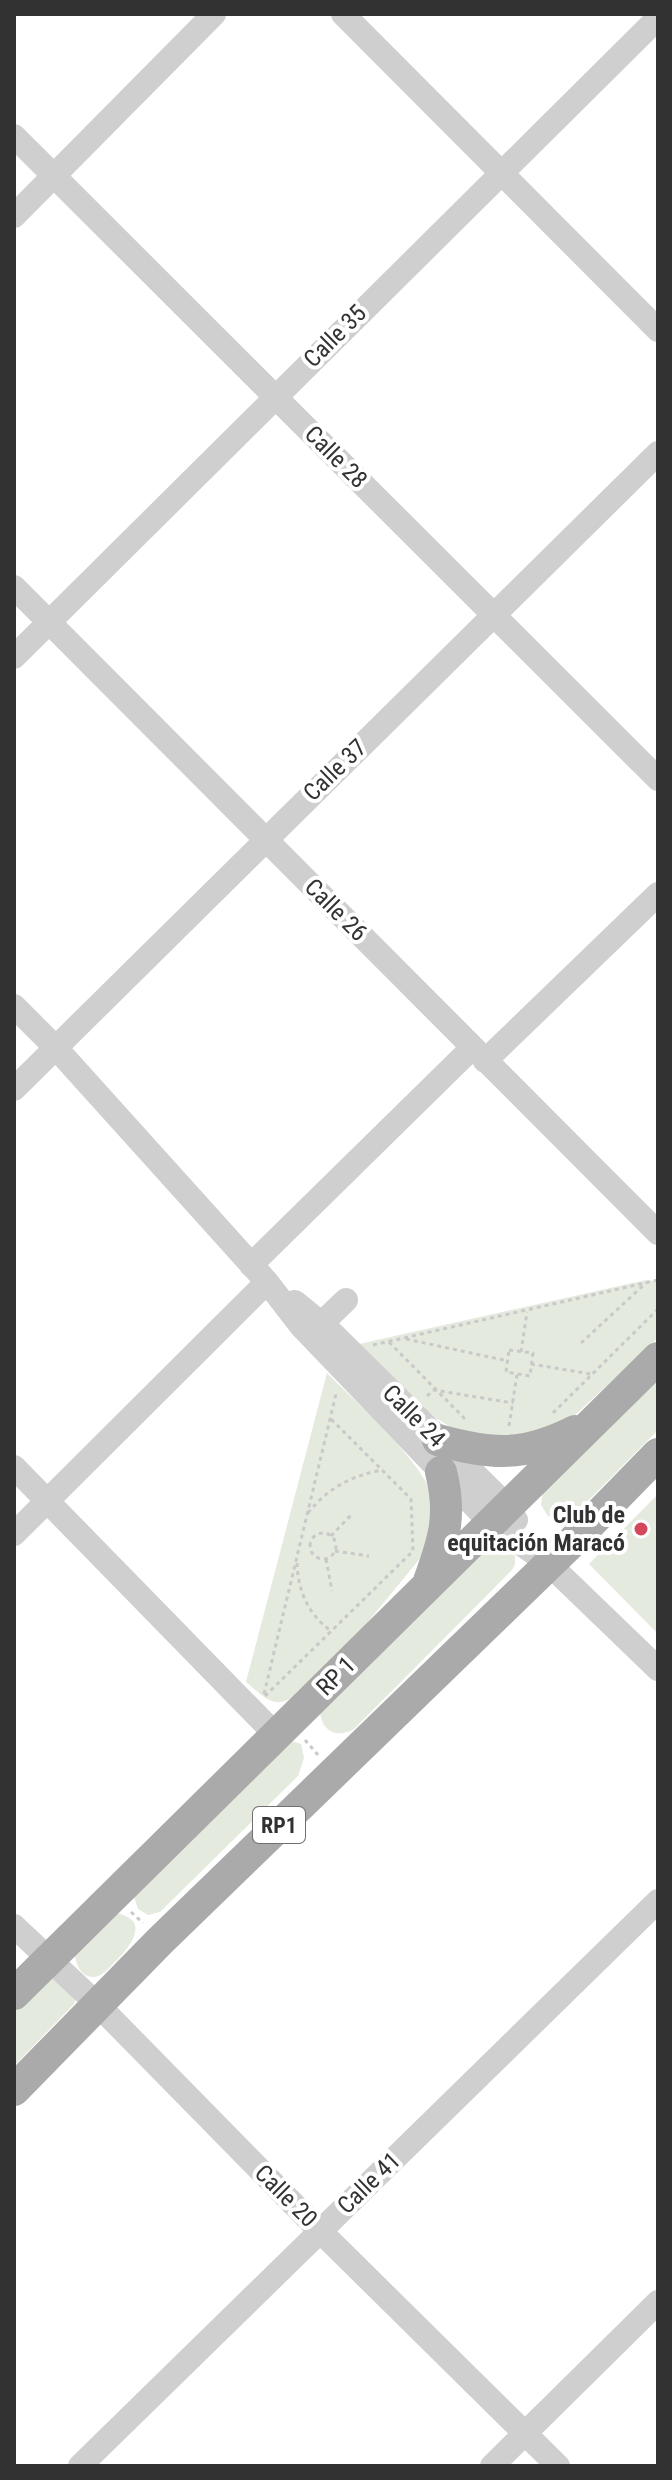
<svg xmlns="http://www.w3.org/2000/svg" width="672" height="2480" font-family="'Roboto Condensed',sans-serif">
	<rect width="100%" height="100%" fill="#fff"/>
	<path fill="#e5eade" d="M646,1280L658,1281V1338L561,1428L524,1439L459,1432L434,1417L406,1393L359,1344Z
		M327,1373C355,1401 415,1455 430,1490C437,1509 429,1545 418,1561L358,1634L292,1697C273,1711 261,1694 246,1682Z
		M658,1377V1430L574,1515L561,1521L548,1516L541,1505L543,1491Z
		M658,1494V1634L589,1564Z
		M498,1540L515,1550V1564L512,1570L354,1729C337,1739 321,1731 320,1711L486,1545Z
		M289,1740L301,1744L304,1758L298,1776L160,1912L148,1915L138,1909L134,1897Z
		M116,1913C151,1920 131,1945 117,1960C111,1965 105,1974 98,1976C83,1981 75,1965 75,1953Z
		M57,1977L76,1998L74,2004L14,2066V2012L45,1981Z"/>
	<g fill="none" stroke-linecap="round" stroke-linejoin="round">
		<path stroke="#c9c9c9" stroke-width="3" stroke-dasharray="4 4" stroke-linecap="butt" d="M406,1339L508,1361
			M389,1342L467,1421
			M581,1343L646,1283
			M373,1345L658,1280
			M509,1350L533,1353L530,1376L506,1372Z
			M521,1352L527,1312
			M531,1364L591,1374
			M427,1396L434,1390L513,1403
			M553,1413L658,1309
			M509,1426L517,1374
			M308,1513C328,1488 351,1476 382,1470
			M310 1546a13 13 0 1 1 26 0a13 13 0 1 1-26 0Z
			M331,1536L352,1514
			M335,1551L369,1556
			M326,1559L332,1591
			M297,1563C298,1591 308,1614 331,1631
			M264,1694L336,1394
			M265,1696L413,1551L411,1499L330,1418
			M305,1740L318,1755
			M131,1912L143,1923"/>
		<path stroke="#cfcfcf" stroke-width="24" d="M343,14L658,330
			M14,136L658,779
			M14,216L214,14
			M14,587L658,1233
			M14,657L658,18
			M14,1006L56,1048L267,1282L301,1326L441,1472L491,1523L548,1563L658,1669
			M485,1061L658,894
			M14,1089L658,453
			M251,1265L472,1048
			M295,1302L328,1329L507,1506L516,1520
			M322,1323L346,1300
			M14,1467L276,1735
			M14,1534L267,1282
			M14,1926L99,2006L320,2231L558,2466
			M80,2466L658,1901
			M492,2466L658,2302"/>
		<path stroke="#aaa" stroke-width="32" d="M438,1440C491,1455 524,1457 575,1431
			M429,1581C444,1540 452,1515 441,1472
			M14,1994L658,1358
			M14,2090L160,1941L574,1540L658,1454"/>
	</g>
	<circle fill="#d5475a" stroke="#fff" stroke-width="3" cx="641" cy="1529" r="8"/>
	<g text-anchor="middle" dominant-baseline="central" stroke-width="8" stroke-linejoin="round" paint-order="stroke">
		<rect fill="#fff" stroke="#707070" stroke-width="2" x="253" y="1807" width="52" height="36" rx="6"/>
		<g font-size="22" font-weight="bold" fill="#323232">
			<text x="279" y="1825">RP1</text>
		</g>
		<g font-size="24" fill="#323232" stroke="#fff">
			<text transform="translate(335 336) rotate(-45)">Calle 35</text>
			<text transform="translate(336 457) rotate(45)">Calle 28</text>
			<text transform="translate(335 770) rotate(-44)">Calle 37</text>
			<text transform="translate(336 910) rotate(45)">Calle 26</text>
			<text transform="translate(414 1416) rotate(45)">Calle 24</text>
			<text transform="translate(336 1676) rotate(-45)">RP 1</text>
			<text transform="translate(369 2183) rotate(-44)">Calle 41</text>
			<text transform="translate(286 2196) rotate(45)">Calle 20</text>
		</g>
		<g font-size="24" font-weight="bold" fill="#323232" stroke="#fff" text-anchor="end">
			<text x="625" y="1515">Club de<tspan x="625" dy="28">equitación Maracó</tspan></text>
		</g>
	</g>
	<rect width="672" height="2480" fill="none" stroke="#323232" stroke-width="32"/>
</svg>
